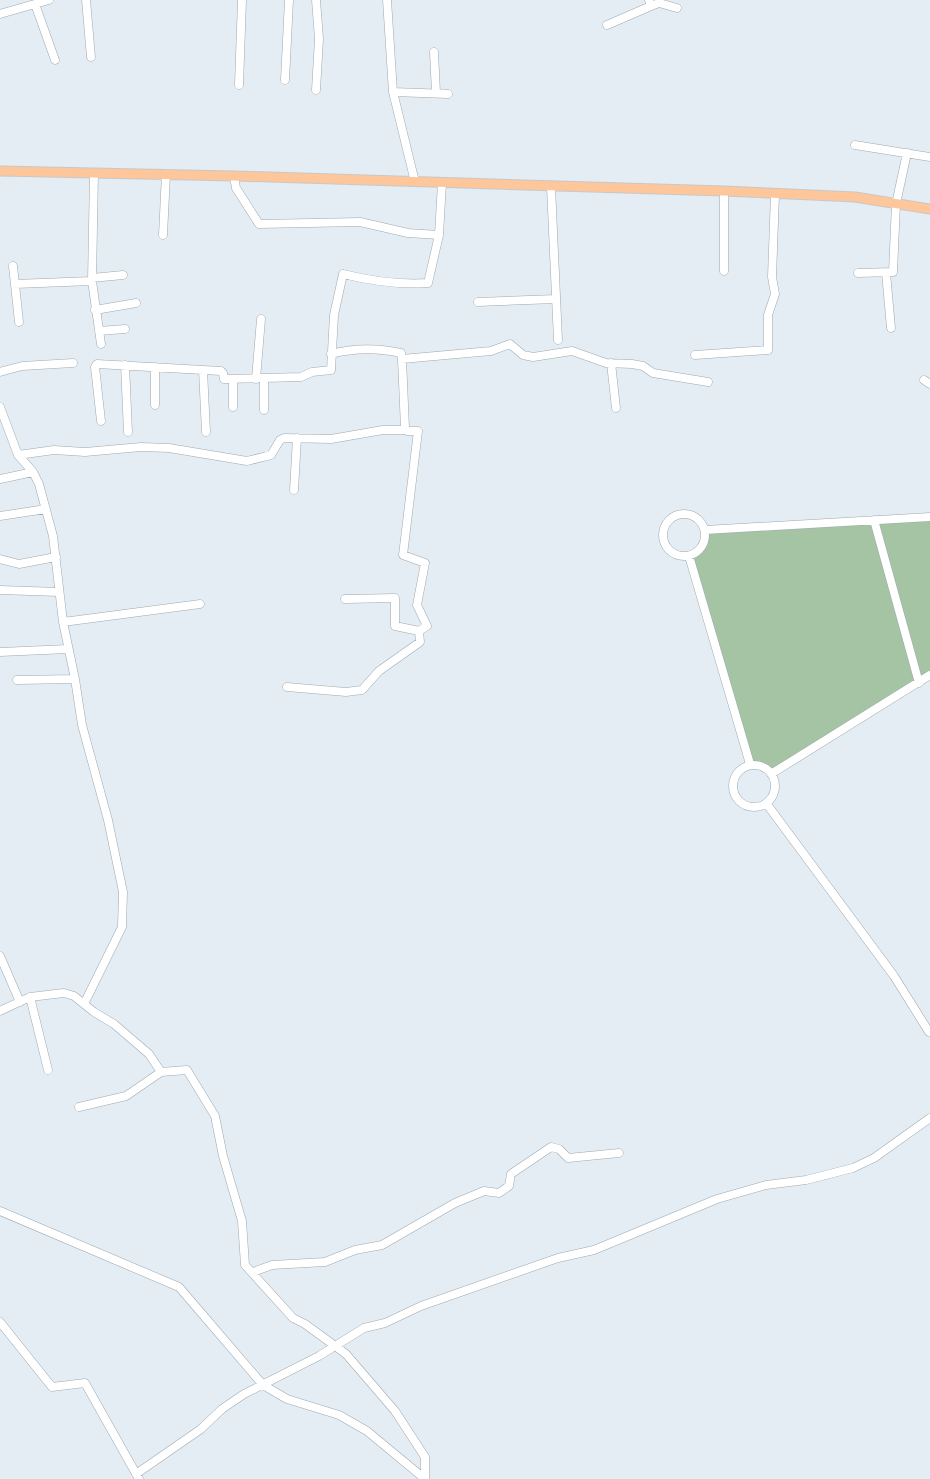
<svg xmlns="http://www.w3.org/2000/svg" width="930" height="1479" font-family="'IBM Plex Sans',sans-serif">
	<rect width="100%" height="100%" fill="#e4edf3"/>
	<path fill="#a4c4a4" d="M930,517V675L771,773L766,768L750,764L689,556L703,546L705,530Z"/>
	<g fill="none" stroke-linecap="round" stroke-linejoin="round">
		<defs>
			<path id="minor" d="M86,0L91,57
				M387,0L393,92L415,182
				M35,4L55,60
				M651,6L659,3L677,8
				M0,14L49,0
				M607,25L651,6L649,0
				M434,52L436,93
				M285,80L289,0
				M239,85L242,0
				M316,90L319,39L316,0
				M393,92L448,94
				M855,145L930,157
				M94,173L92,281L101,344
				M234,176L236,188L259,224L360,222L408,233L439,235
				M551,187L558,340
				M724,191V271
				M163,235L166,174
				M13,266L19,322
				M858,273L893,272L896,204L907,153
				M886,273L891,328
				M92,278L123,275
				M15,284L92,281
				M478,302L556,299
				M95,310L136,303
				M99,331L125,329
				M331,354C354,348 378,348 401,353L402,359L491,351L510,344L523,355L533,357L572,351L606,363L632,364L643,366L653,373L708,382
				M695,355L768,350V315L775,294L772,277L775,194
				M611,363L616,408
				M125,365L128,432
				M155,367V405
				M203,370L206,432
				M0,372L22,366L73,363
				M256,379L261,319
				M924,380L930,384
				M0,407L18,455L33,472L39,484L53,536L63,622L75,679L82,725L108,820L123,892L122,927L84,1004
				M233,407V379
				M264,410V379
				M101,421L95,367L97,364L221,371L223,373L224,379L301,377L312,372L331,370L334,315L343,274C371,281 399,285 428,283L439,235L442,183
				M18,455L54,450L85,452L141,447L169,448L247,461L271,455L280,440L284,438L331,439L383,430H406
				M0,479L33,472
				M294,490L297,438
				M663 535a21 21 0 1 1 42 0a21 21 0 1 1-42 0Z
				M0,516L46,509
				M874,520L919,683
				M705,530L930,517
				M689,556L750,764
				M0,559L19,564L56,557
				M0,590L59,592
				M345,599L395,598V626L419,631
				M63,622L200,604
				M0,652L68,649
				M17,680L75,679
				M287,687L346,692L362,690L379,671L420,642L419,631L427,626L417,605L425,563L403,555L418,431H407L405,428L402,359
				M733 786a21 21 0 1 1 42 0a21 21 0 1 1-42 0Z
				M771,774L930,675
				M766,803L894,976L929,1032
				M0,956L20,1002
				M30,997L48,1070
				M0,1011L30,997L64,993L74,996L94,1012L114,1024L149,1054L161,1072L187,1070L215,1116L223,1156L242,1221L245,1265L293,1318L305,1324L346,1354L395,1411L425,1457V1479
				M79,1107L126,1096L161,1072
				M0,1211L179,1287L263,1385L287,1399L339,1415L367,1431L425,1479
				M253,1272L272,1265L325,1262L355,1250L382,1245L455,1203L484,1191L499,1193L509,1186L511,1174L551,1147L559,1149L568,1158L619,1153
				M0,1322L52,1387L85,1383L139,1479
				M136,1474L201,1429L222,1409L244,1394L319,1356L364,1328L385,1323L421,1306L558,1258L594,1250L717,1199L766,1185L806,1180L853,1168L874,1158L930,1118"/>
			<path id="major" d="M0,171L234,176L724,191L855,197L930,209"/>
		</defs>
		<use href="#minor" stroke="#a0a8ae" stroke-width="9"/>
		<use href="#major" stroke="#c8c8c9" stroke-width="11"/>
		<use href="#minor" stroke="#fff" stroke-width="8"/>
		<use href="#major" stroke="#fec69b" stroke-width="9"/>
	</g>
</svg>
